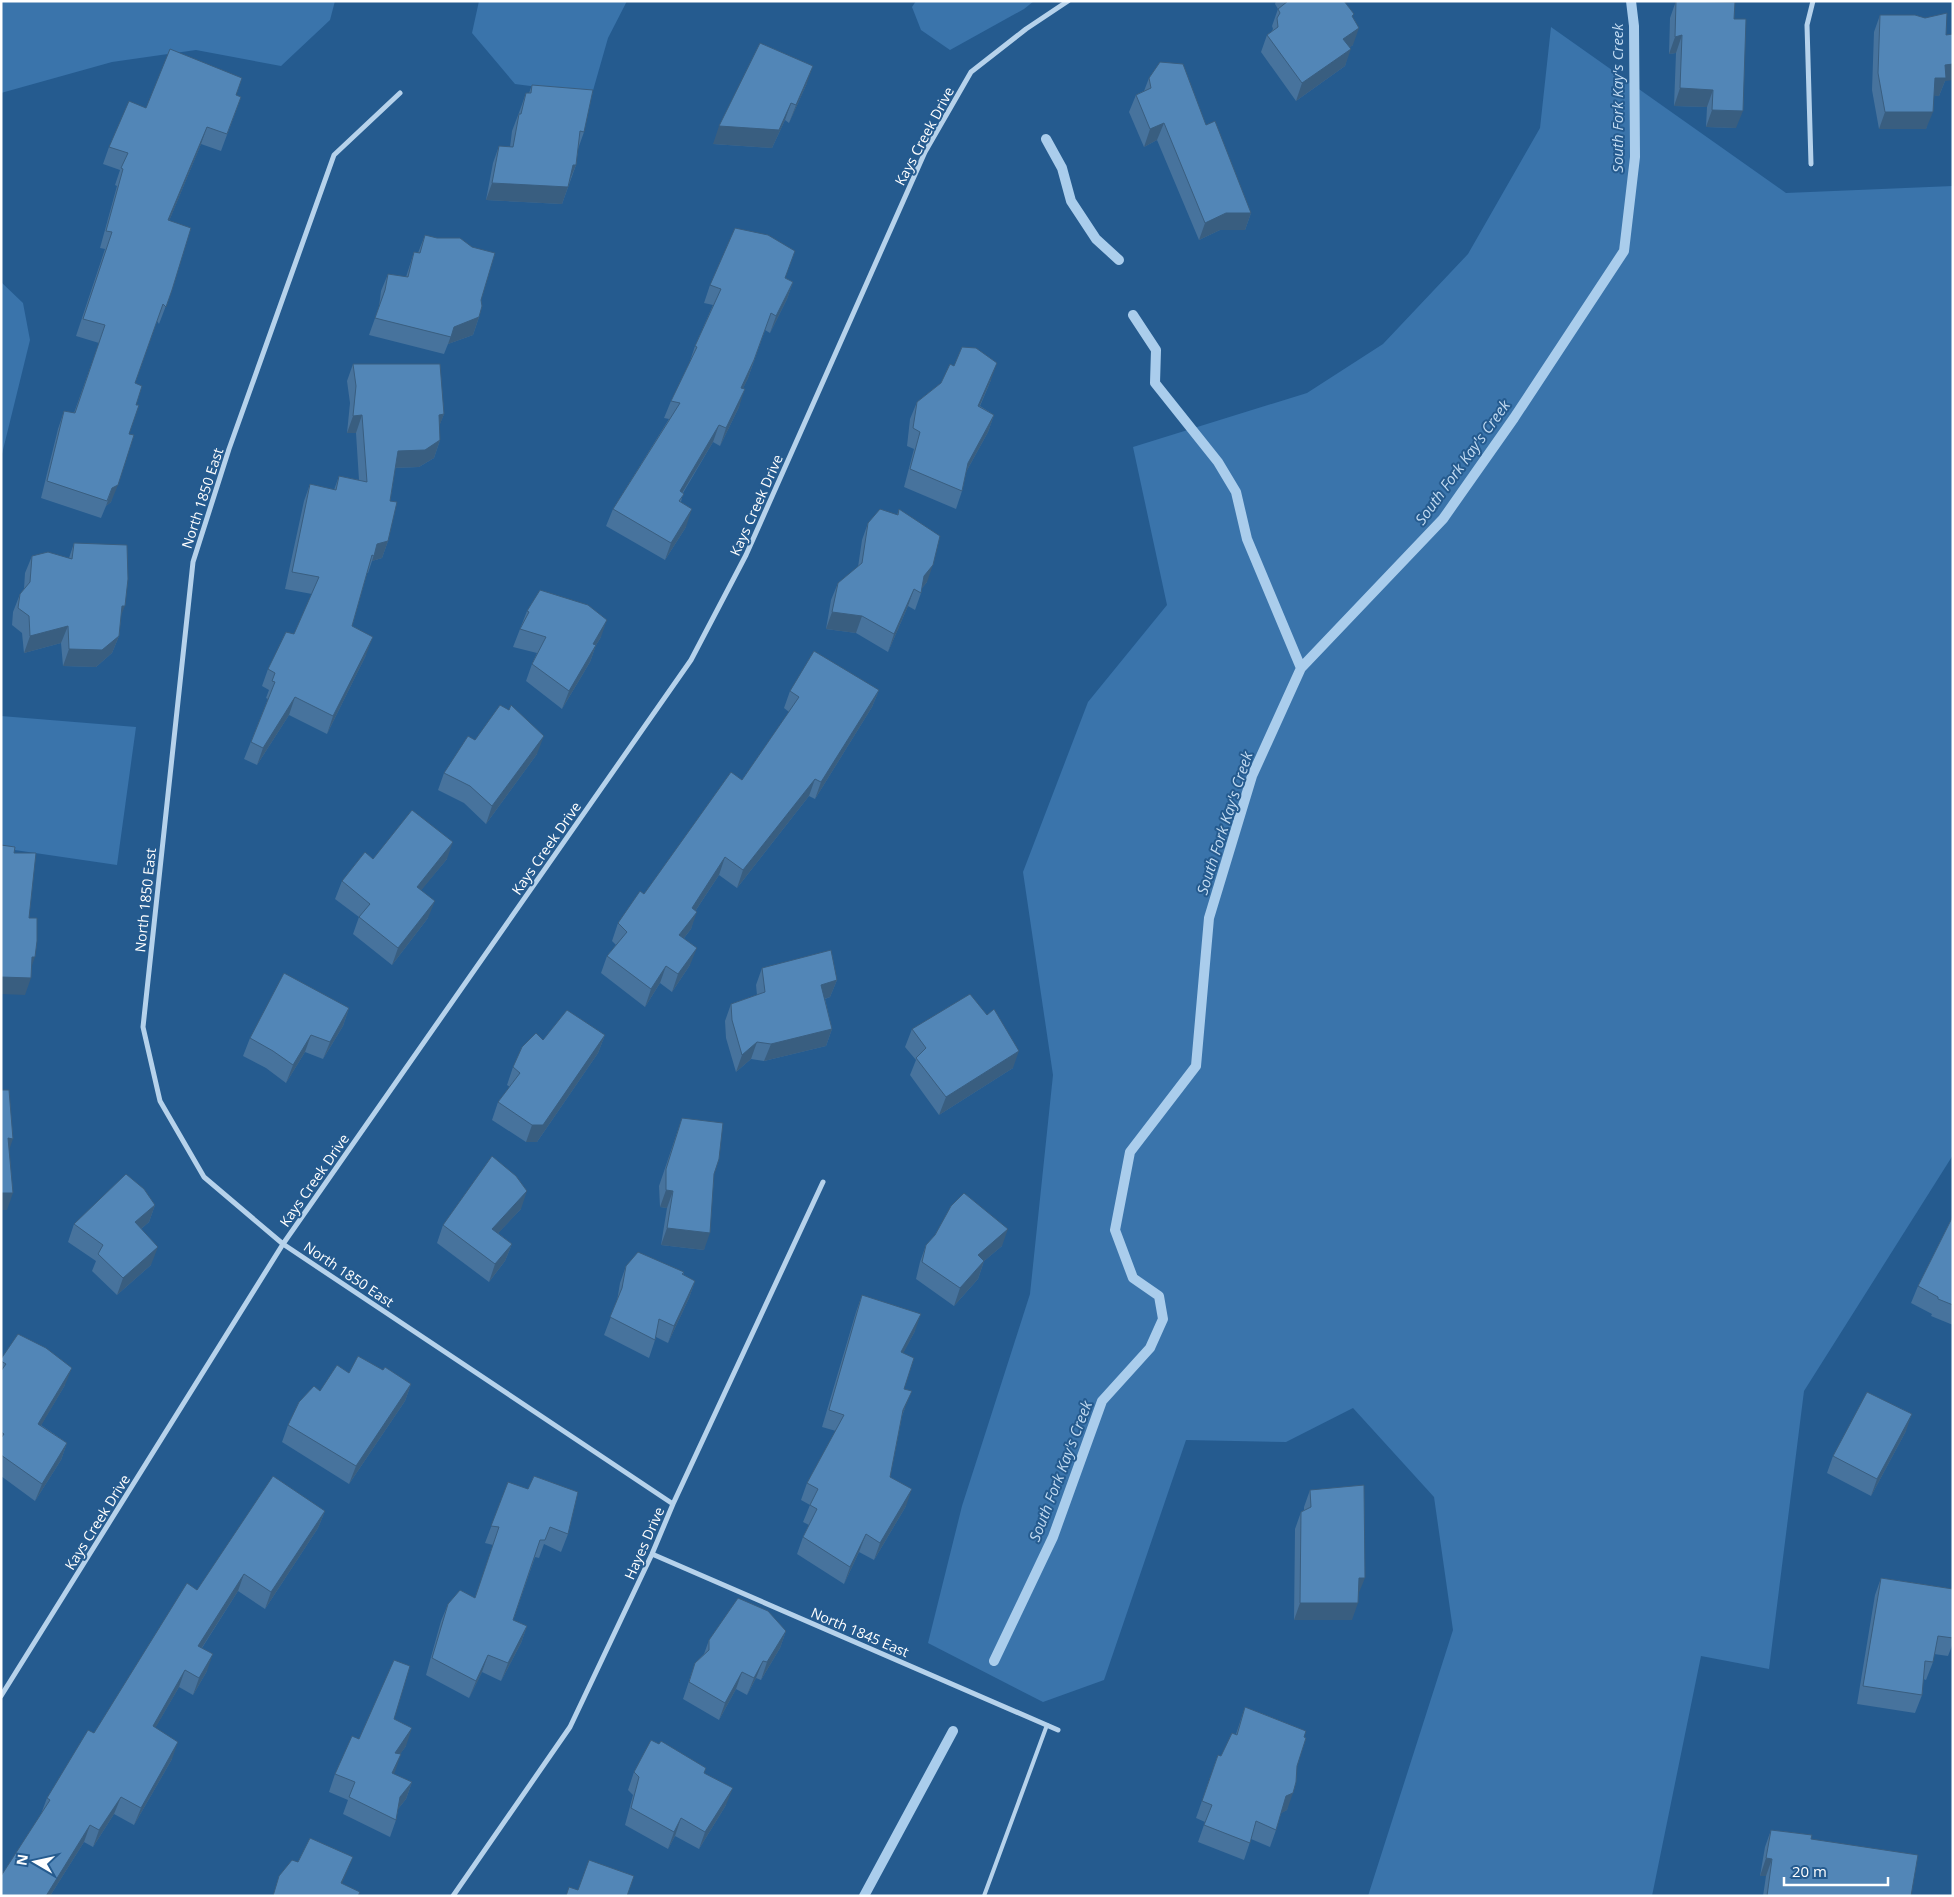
<svg xmlns="http://www.w3.org/2000/svg" width="1954" height="1897" font-family="'Open Sans',sans-serif">
	<rect width="100%" height="100%" fill="#255b8f"/>
	<path fill="#3a74ab" d="M1,1H335L330,20L281,66L196,50L112,62L1,93Z
		M479,1H627L608,38L592,94L515,84L472,33Z
		M916,1H1034L1024,9L950,50L921,30L912,7Z
		M1551,27L1786,193L1953,186V1155L1804,1391L1769,1669L1701,1656L1652,1896H1368L1453,1630L1434,1497L1353,1408L1286,1442L1186,1440L1104,1680L1043,1702L928,1643L962,1506L1030,1294L1053,1075L1023,872L1088,702L1167,605L1133,447L1307,393L1383,344L1468,254L1540,128Z
		M1,282L23,303L30,340L1,458Z
		M1,716L136,727L117,865L1,848Z"/>
	<g fill="none" stroke-linecap="round" stroke-linejoin="round">
		<path stroke="#aacdec" stroke-width="10" d="M1046,139L1062,168L1071,201L1096,239L1119,260
			M1133,315L1156,350L1155,383L1218,462L1236,492L1247,539L1301,668
			M994,1661L1053,1537L1102,1401L1150,1348L1163,1319L1159,1296L1133,1278L1115,1230L1130,1152L1196,1066L1209,918L1252,776L1301,668L1443,519L1514,418L1624,251L1635,157L1634,26L1631,1
			M864,1896L953,1731"/>
		<path stroke="#b6d2eb" stroke-width="4" d="M984,1896L1047,1725"/>
		<path stroke="#b6d2eb" stroke-width="5" d="M400,93L334,155L229,449L193,562L143,1027L160,1101L204,1177L283,1244L673,1504
			M1811,164L1807,25L1813,1
			M652,1554L1058,1730
			M1,1696L283,1244L691,660L746,555L925,152L971,72L1026,29L1068,1
			M453,1896L570,1727L652,1554L673,1504L823,1182"/>
	</g>
	<path fill="#47739d" d="M1276,1H1344L1354,14L1352,17L1353,45L1350,47L1345,66L1296,101L1261,52L1267,35L1272,31L1273,29L1272,26L1278,9L1275,4Z
		M1676,1L1734,19L1736,128L1706,127L1707,107L1674,106L1676,53L1669,54L1670,18Z
		M1880,15L1945,81L1939,96L1934,95L1926,129H1879L1872,90L1874,32Z
		M1149,78L1206,125L1251,213L1245,230H1220L1199,240L1157,140L1144,147L1129,112L1136,95L1144,91Z
		M807,83L789,123L785,120L772,148L713,144Z
		M532,85L584,132L578,149L576,165L562,204L486,200L493,163L499,146L510,147L512,131L520,110L526,93H529Z
		M236,95L241,97L221,151L201,144L169,221L172,290L159,324L157,321L135,383L136,405L111,502L106,506L101,518L41,498L58,429L64,411L74,413L99,343L76,336L105,249L100,248L117,186L115,185L120,170L103,164L109,147L146,108Z
		M425,235L481,300L479,317L473,335L448,344L444,354L369,335L379,307L381,291L388,274L406,277L414,252L418,253Z
		M785,278L793,282L787,299L770,333L765,330L748,378L743,388L739,407L720,446L713,442L683,493L681,502L686,527L665,560L606,526L613,509L669,419L664,418L671,401L689,364L695,346L713,305L704,303L710,285Z
		M353,364L444,414L439,426L440,440L434,458L419,467L395,468L390,501L388,541L382,558L372,561L368,573H367L352,626L366,655L327,734L289,715L257,765L244,759L268,699L266,698L269,690L262,686L268,669L294,634L312,594L285,589L304,501L310,484L334,490L339,476L359,480L356,433H347L350,403L347,381Z
		M954,366L991,380L980,406L994,415L988,432L966,472L962,491L956,509L904,487L914,449L907,446L910,419L917,402L941,383Z
		M899,509L927,582L922,588L921,593L915,610L908,606L888,652L856,633L826,629L831,600L838,583L858,567L862,540L868,523L897,515Z
		M74,543L121,616L119,636L112,653L96,667L63,666L61,643L24,653L22,633L12,625L13,612L20,594L24,589L25,573L32,556L69,558Z
		M527,611L601,637L596,645L590,662L562,709L526,681L532,664L537,653L513,647Z
		M879,690L872,707L815,799L809,796L737,888L719,875L696,910L691,929L684,938L690,965L672,992L660,983L645,1007L601,973L607,956L616,945L612,941L618,923L644,894L742,780L789,712L784,708L790,691Z
		M475,740L537,754L486,824L464,803L438,790L444,773Z
		M373,859H447L421,890L428,918L392,965L353,934L359,917L335,899L342,881Z
		M762,968L837,980L830,997L825,999L832,1029L826,1046L764,1061L751,1059L736,1072L726,1038L725,1021L731,1004L757,995L756,985Z
		M349,1008L343,1026L323,1059L305,1052L286,1083L266,1068L243,1056L250,1038Z
		M912,1029L1013,1068L939,1115L910,1075L916,1060L905,1047Z
		M605,1035L598,1053L537,1142H526L492,1120L498,1102L510,1087L507,1085L513,1067L543,1040Z
		M682,1118L714,1174L704,1250L661,1245L667,1208L660,1207L659,1186Z
		M155,1205L149,1222L141,1229L151,1265L117,1295L92,1271L96,1261L68,1242L74,1224Z
		M521,1209L498,1233L512,1244L505,1261L489,1282L437,1243L443,1225Z
		M1953,1216V1325L1931,1316L1932,1314L1911,1303L1918,1286Z
		M926,1245L1002,1246L984,1261L978,1279L954,1306L916,1279L920,1262Z
		M626,1266L684,1272L683,1275L695,1281L689,1298L668,1343L656,1337L649,1358L604,1335L617,1301L620,1283Z
		M862,1295L915,1331L903,1353L905,1408L902,1416L890,1477L906,1506L874,1560L859,1552L844,1584L797,1554L803,1537L809,1525L803,1522L810,1505L801,1500L807,1483L836,1431L822,1427L856,1312Z
		M1,1359L65,1385L41,1425L67,1443L61,1460L35,1501L1,1476Z
		M383,1370L411,1384L405,1401L349,1484L282,1442L288,1425L320,1391L349,1373Z
		M1906,1431L1871,1496L1827,1473L1833,1456Z
		M508,1482L568,1534L561,1552L544,1544L539,1558L535,1557L513,1620L527,1626L521,1643L501,1681L482,1672L469,1698L426,1675L441,1621L448,1604L475,1598L493,1545L485,1543Z
		M1310,1490L1352,1620H1294L1295,1529L1301,1512L1304,1510V1507Z
		M325,1511L318,1528L265,1609L238,1591L202,1648L207,1671L193,1695L179,1687L155,1728L172,1759L134,1825L114,1814L93,1847L84,1842L50,1896H1L41,1814L47,1798L197,1590Z
		M1881,1578L1953,1589V1643L1948,1656L1934,1654L1933,1662L1926,1680L1923,1679L1922,1695L1915,1713L1857,1704L1875,1595Z
		M786,1631L780,1648L761,1680L756,1678L747,1695L736,1689L719,1720L683,1699L695,1663L704,1654L709,1640Z
		M1245,1707L1297,1766L1287,1810L1281,1813L1276,1830L1270,1847L1251,1839L1244,1860L1198,1842L1205,1822L1196,1818L1218,1755L1221,1756L1236,1734Z
		M394,1719L406,1746L400,1754L393,1774L412,1782L406,1799L398,1809L396,1820L390,1837L343,1814L348,1800L329,1792L335,1774L359,1739Z
		M706,1768L704,1773L726,1805L699,1849L675,1836L668,1849L625,1825L633,1795L628,1790L634,1772Z
		M1771,1830L1811,1839L1911,1896H1763L1766,1876H1760L1765,1847Z"/>
	<path fill="#395e80" d="M1359,28L1353,45L1337,57L1343,39Z
		M1682,35L1676,53L1669,54L1675,37Z
		M1351,49L1345,66L1296,101L1302,83Z
		M1953,64V80L1945,81L1939,96L1928,95L1935,78L1945,65Z
		M813,66L807,83L789,123L796,105Z
		M1680,88L1713,90L1707,107L1674,106Z
		M791,103L785,120L772,148L713,144L719,126Z
		M1712,110L1743,111L1736,128L1706,127Z
		M1885,112H1933L1926,129H1879Z
		M1164,123L1157,140L1144,147L1150,129Z
		M207,127L201,144L162,238L168,220Z
		M573,165H576L569,182Z
		M492,183L568,187L562,204L486,200Z
		M1226,213H1251L1245,230H1220L1199,240L1205,223Z
		M793,282L787,299L770,333L776,316Z
		M479,317L473,335L448,344L454,327Z
		M754,360L748,378L735,405L741,388Z
		M997,363L991,380L972,423L978,406Z
		M745,389L739,407L720,446L726,428Z
		M444,414L437,432L439,415Z
		M362,415L356,433H347L353,416Z
		M994,415L988,432L961,481L968,463Z
		M719,425L713,442L673,508L680,491Z
		M440,440L434,458L419,467L391,468L398,451Z
		M118,485L111,502L106,506L112,488Z
		M692,509L686,527L665,560L671,543Z
		M388,541L382,558L372,561L377,544Z
		M933,565L927,582L919,592L924,576Z
		M914,589L908,606L888,652L894,634Z
		M122,606H125L118,623Z
		M832,612L862,616L856,633L826,629Z
		M607,620L601,637L586,661L593,644Z
		M68,626L61,643L24,653L30,636Z
		M119,636L112,653L96,667L63,666L69,649Z
		M373,637L366,655L327,734L333,716Z
		M596,645L590,662L562,709L569,691Z
		M879,690L872,707L815,799L821,782Z
		M295,697L289,715L257,765L263,748Z
		M544,736L537,754L486,824L492,806Z
		M815,779L809,796L737,888L743,870Z
		M453,842L447,859L410,904L417,887Z
		M725,857L719,875L686,925L692,908Z
		M435,901L428,918L392,965L398,948Z
		M697,912L691,929L673,952L679,935Z
		M697,948L690,965L672,992L678,974Z
		M32,957H35L29,974Z
		M666,966L660,983L645,1007L651,989Z
		M1,977L31,978L25,995L1,994Z
		M837,980L830,997L815,1002L821,985Z
		M349,1008L343,1026L323,1059L330,1042Z
		M832,1029L826,1046L764,1061L771,1044Z
		M311,1035L305,1052L286,1083L293,1065Z
		M605,1035L598,1053L537,1142H526L532,1125Z
		M757,1042L751,1059L736,1072L742,1055Z
		M1019,1051L1013,1068L939,1115L946,1097Z
		M8,1138L13,1139L7,1156Z
		M666,1190L673,1191L667,1208L660,1207Z
		M527,1191L521,1209L486,1246L492,1229Z
		M1,1193H13L7,1210H1Z
		M155,1205L149,1222L129,1239L135,1222Z
		M667,1228L710,1233L704,1250L661,1245Z
		M1008,1229L1002,1246L971,1272L978,1255Z
		M512,1244L505,1261L489,1282L495,1264Z
		M158,1247L151,1265L117,1295L123,1278Z
		M984,1261L978,1279L954,1306L960,1288Z
		M695,1281L689,1298L668,1343L674,1326Z
		M921,1314L915,1331L895,1369L901,1352Z
		M72,1368L65,1385L32,1441L38,1424Z
		M411,1384L405,1401L349,1484L356,1466Z
		M912,1391L905,1408L896,1427L903,1410Z
		M1912,1414L1906,1431L1871,1496L1877,1479Z
		M67,1443L61,1460L35,1501L42,1484Z
		M912,1489L906,1506L874,1560L880,1543Z
		M325,1511L318,1528L265,1609L271,1592Z
		M866,1534L859,1552L844,1584L850,1567Z
		M244,1574L238,1591L192,1663L198,1646Z
		M1359,1578H1365L1358,1595Z
		M1300,1603H1358L1352,1620H1294Z
		M527,1626L521,1643L501,1681L508,1663Z
		M786,1631L780,1648L761,1680L767,1662Z
		M213,1654L207,1671L193,1695L199,1678Z
		M488,1655L482,1672L469,1698L476,1681Z
		M763,1661L756,1678L747,1695L754,1678Z
		M185,1670L179,1687L146,1744L153,1726Z
		M742,1672L736,1689L719,1720L725,1703Z
		M412,1728L406,1746L389,1770L395,1753Z
		M178,1742L172,1759L134,1825L141,1808Z
		M401,1754L395,1772L385,1791L392,1773Z
		M412,1782L406,1799L394,1814L400,1797Z
		M733,1788L726,1805L699,1849L705,1832Z
		M1293,1793L1287,1810L1280,1814L1286,1796Z
		M121,1797L114,1814L93,1847L99,1830Z
		M681,1818L675,1836L668,1849L674,1832Z
		M90,1825L84,1842L50,1896H46Z
		M353,1857L346,1874L337,1896L341,1883Z
		M1766,1858L1772,1859L1766,1876H1760Z"/>
	<path fill="#5286b7" stroke="#395e80" d="M1288,1H1344L1354,14L1352,16L1359,28L1343,39L1351,49L1302,83L1267,35L1278,27L1277,18L1280,13L1278,9Z
		M1676,1L1735,2L1734,19H1746L1743,111L1712,110L1713,90L1680,88L1682,35L1675,37Z
		M1947,13L1946,35L1953,34V64L1945,65L1946,78H1935L1933,112H1885L1878,73L1880,15H1915L1925,18Z
		M760,43L813,66L796,105L791,103L779,130L719,126Z
		M170,49L242,78L236,95L241,97L227,134L207,127L168,220L191,228L172,290L166,307L163,304L135,383L142,386L136,405H139L129,434L134,435L118,485L112,488L107,501L47,481L64,411L75,413L105,325L83,319L112,232L106,231L123,169L121,168L128,153L109,147L129,101L146,108Z
		M1160,62L1183,64L1206,125L1215,121L1251,213H1226L1205,223L1164,123L1150,129L1136,95L1151,88L1149,78Z
		M532,85L593,90L584,132L580,131L576,165H573L568,187L492,183L499,146L513,147L519,114H521L526,93H531Z
		M735,228L768,235L795,251L785,278L793,282L776,316L771,313L754,360L741,388L745,389L726,428L719,425L680,491L684,494L679,501L692,509L671,543L613,509L680,403L671,401L697,347L695,346L721,289L710,285Z
		M425,235L437,238H460L472,247L495,253L481,300L482,306L479,317L454,327L451,337L375,318L385,290L388,274L408,277L414,252L420,253Z
		M962,347L976,348L997,363L978,406L994,415L968,463L962,491L910,469L920,432L913,428L917,402L941,383L950,364L954,366Z
		M353,364H440L444,414L439,415L440,440L425,450L398,451L390,501L397,502L388,541L377,544L374,556L372,555L352,626L373,637L333,716L295,697L263,748L251,742L275,682L272,681L275,673L268,669L286,632L294,634L319,577L292,572L310,484L336,490L339,476L367,482L362,415L353,416L356,386Z
		M880,509L898,515L899,509L940,536L933,565L924,576L921,593L914,589L894,634L862,616L832,612L838,583L862,563L868,523Z
		M74,543L127,545L128,579L125,606H122L119,636L102,650L69,649L68,626L30,636L29,616L18,608L20,594L30,582L32,556L48,552L72,559Z
		M540,590L588,605L607,620L593,644L596,645L569,691L532,664L546,637L520,629L529,612L527,611Z
		M814,651L879,690L821,782L815,779L743,870L725,857L692,908L697,912L679,935L697,948L678,974L666,966L651,989L607,956L627,932L618,923L640,891L644,894L731,772L742,780L799,697L790,691Z
		M500,705L509,710L511,705L544,736L492,806L470,786L444,773L468,736L475,740Z
		M412,810L453,842L417,887L435,901L398,948L359,917L370,904L342,881L365,852L373,859Z
		M1,845L15,847L14,853H36L29,918H37V941L35,957H32L31,978L1,977Z
		M831,950L837,980L821,985L832,1029L771,1044L757,1042L742,1055L732,1020L731,1004L765,992L762,968Z
		M284,973L349,1008L330,1042L311,1035L293,1065L273,1051L250,1038Z
		M970,994L987,1015L994,1009L1019,1051L946,1097L916,1058L926,1048L912,1029Z
		M567,1010L605,1035L543,1125H532L498,1102L520,1073L513,1067L522,1047L536,1033L543,1040Z
		M1,1090H9L13,1139L8,1138L13,1193H1Z
		M682,1118L723,1123L719,1159L714,1174L710,1233L667,1228L673,1191L666,1190V1169Z
		M492,1156L516,1176L527,1191L492,1229L512,1244L495,1264L443,1225Z
		M126,1174L144,1189L155,1205L135,1222L158,1247L123,1278L98,1254L103,1245L74,1224Z
		M964,1193L1008,1229L978,1255L984,1261L960,1288L922,1262L926,1245L935,1235L951,1206Z
		M1953,1216V1305L1938,1299V1297L1918,1286Z
		M638,1252L684,1272L682,1274L695,1281L674,1326L659,1319L655,1340L610,1317L622,1288L626,1266Z
		M862,1295L921,1314L901,1352L914,1358L904,1389L912,1391L903,1410L890,1477L912,1489L880,1543L866,1534L850,1567L803,1537L817,1509L810,1505L818,1489L807,1483L844,1415L829,1410Z
		M18,1334L46,1348L72,1368L38,1424L67,1443L42,1484L1,1455V1438L4,1434L1,1432V1371L6,1364L1,1361V1359Z
		M358,1356L383,1370L385,1367L411,1384L356,1466L288,1425L299,1402L314,1386L320,1391L337,1365L349,1373Z
		M1867,1392L1912,1414L1877,1479L1833,1456Z
		M273,1476L325,1511L271,1592L244,1574L198,1646L213,1654L199,1678L185,1670L153,1726L178,1742L141,1808L121,1797L99,1830L90,1825L46,1896H1V1876L50,1800L47,1798L88,1730L94,1733L187,1583L197,1590Z
		M534,1476L578,1492L568,1534L550,1527L545,1540H540L513,1620L527,1626L508,1663L488,1655L476,1681L432,1658L448,1604L460,1590L475,1598L499,1527L491,1526L508,1482L528,1489Z
		M1364,1485L1365,1578H1359L1358,1603H1300L1301,1512L1311,1507L1310,1490Z
		M1881,1578L1953,1589V1638L1938,1636L1933,1662L1925,1661L1922,1695L1863,1686Z
		M738,1598L768,1611L786,1631L767,1662L763,1661L754,1678L742,1672L725,1703L689,1682L695,1663L709,1650V1640Z
		M394,1660L410,1666L394,1719L412,1728L395,1753L401,1754L392,1773L412,1782L400,1797L396,1820L349,1797L355,1782L335,1774L352,1736L359,1739Z
		M1245,1707L1306,1731L1304,1737L1306,1738L1297,1766L1296,1782L1293,1793L1286,1796L1276,1830L1256,1821L1250,1843L1204,1825L1212,1805L1202,1801L1218,1755L1221,1756L1232,1733L1237,1735Z
		M651,1740L659,1744L661,1741L706,1768L704,1773L733,1788L705,1832L681,1818L674,1832L631,1808L639,1777L634,1772Z
		M1771,1830L1812,1835L1811,1839L1918,1855L1911,1896H1767L1772,1859L1766,1858Z
		M310,1838L353,1857L341,1883L360,1892L358,1896H273L279,1876L292,1860L298,1862Z
		M589,1860L634,1876L627,1896H566L569,1887L578,1890Z"/>
	<g text-anchor="middle" dominant-baseline="central" stroke-width="4" stroke-linejoin="round" paint-order="stroke">
		<g font-size="14" fill="#fff" stroke="#255b8f">
			<text transform="translate(924 136) rotate(-62)">Kays Creek Drive</text>
			<text transform="translate(202 498) rotate(-72)">North 1850 East</text>
			<text transform="translate(756 505) rotate(-66)">Kays Creek Drive</text>
			<text transform="translate(546 848) rotate(-55)">Kays Creek Drive</text>
			<text transform="translate(145 900) rotate(-84)">North 1850 East</text>
			<text transform="translate(314 1180) rotate(-55)">Kays Creek Drive</text>
			<text transform="translate(349 1274) rotate(34)">North 1850 East</text>
			<text transform="translate(97 1522) rotate(-58)">Kays Creek Drive</text>
			<text transform="translate(644 1543) rotate(-66)">Hayes Drive</text>
			<text transform="translate(860 1632) rotate(23)">North 1845 East</text>
		</g>
		<g font-size="15" font-style="italic" fill="#c2dbf2" stroke="#255b8f">
			<text transform="translate(1617 98) rotate(-90)">South Fork Kay's Creek</text>
			<text transform="translate(1462 462) rotate(-54)">South Fork Kay's Creek</text>
			<text transform="translate(1224 823) rotate(-72)">South Fork Kay's Creek</text>
			<text transform="translate(1060 1471) rotate(-69)">South Fork Kay's Creek</text>
		</g>
	</g>
	<rect width="1954" height="1897" fill="none" stroke="#ffffff" stroke-width="5"/>
	<g transform="translate(35 1862) rotate(279)" stroke="#255b8f" stroke-width="4" paint-order="stroke">
	<path d="M0-4L9 19L0 12L-9 19Z" fill="#ffffff"/>
	<text y="-8" font-size="14" font-weight="bold" text-anchor="middle" fill="#ffffff">N</text>
	</g>
	<path d="M1784 1877v8h104v-8" fill="none" stroke="#ffffff" stroke-width="2.5"/>
	<text x="1792" y="1877" font-size="15" fill="#ffffff" stroke="#255b8f" stroke-width="4" paint-order="stroke">20 m</text>
</svg>
